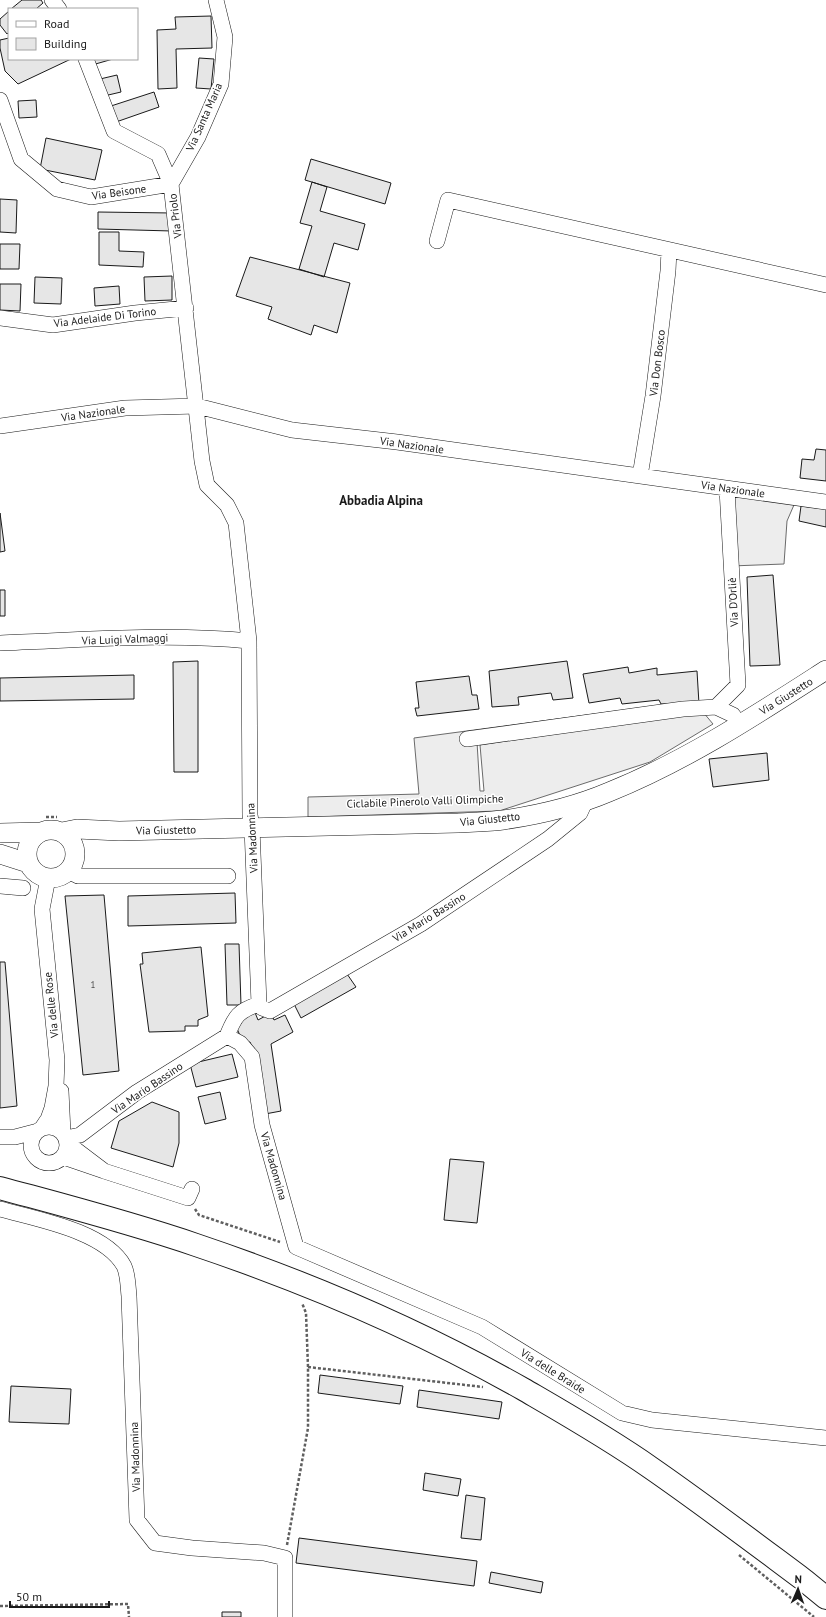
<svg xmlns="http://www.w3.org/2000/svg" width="826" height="1617" font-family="'PT Sans',sans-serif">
	<rect width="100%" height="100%" fill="#fff"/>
	<path fill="#ededed" stroke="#6a6a6a" d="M727,489L797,498L787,521L784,564L731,566Z
		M662,705L477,742L480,791H484L480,745L703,712L713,724L650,762L499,811L308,817V797L419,794L414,738Z"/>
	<path fill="#e6e6e6" stroke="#1a1a1a" d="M22,0H41L43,3L36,9H11Z
		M9,11V32L7,34L0,25V19Z
		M211,16L212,48L176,49L177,88L158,89L157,30L176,29L175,17Z
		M9,38V59H71L18,84L5,71L0,48V40Z
		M199,58L214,59L211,89L196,88Z
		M90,59H113L92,65Z
		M117,75L121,92L104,96L100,79Z
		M154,92L159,107L116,122L111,106Z
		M36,100L37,117L19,118L18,101Z
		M46,138L102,150L95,180L40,169Z
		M311,159L391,183L385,204L305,180Z
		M312,182L327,187L320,211L365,224L358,250L334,243L324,277L299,269L312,226L300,223Z
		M0,199L17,200L16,233L0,232Z
		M98,212L172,213V231L98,229Z
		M99,232H119V251L144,252L143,267L99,265Z
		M0,244H20L19,269H0Z
		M250,257L350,283L337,333L314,325L311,335L268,319L272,307L236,296Z
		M172,276V300L145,301L144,277Z
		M35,277L62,278L61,304L34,303Z
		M0,284H21L20,311L0,310Z
		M119,286L120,304L95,306L94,288Z
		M816,449L826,450V481L800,478L802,459L814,460Z
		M801,506L826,509V527L799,521Z
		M0,513L5,551L0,552Z
		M773,575L780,665L750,666L747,577Z
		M0,590H5V616H0Z
		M198,661V772H174L173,662Z
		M567,661L573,698L553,700L551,693L518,697L519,705L492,707L489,671Z
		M628,667L629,673L657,668V675L697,671L699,704H661L659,700L622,704L620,698L589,703L583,674Z
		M134,675V699L0,701V678Z
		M469,676L472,695H477L479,709L417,716L415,708H419L416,682Z
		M767,753L769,780L713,787L709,759Z
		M235,893L236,923L128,926V896Z
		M104,895L119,1071L83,1075L65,896Z
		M225,944H239L241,1005H227Z
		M201,947L208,1016L198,1020V1026H185V1031L149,1032L140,964H143L142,953Z
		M0,962H5L17,1106L0,1108Z
		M345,971L356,987L301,1018L293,1002Z
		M254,1010L258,1020L271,1013L274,1020L285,1015L293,1032L271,1044L281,1111L265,1114L256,1056L250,1042L243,1043L236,1026L241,1024L239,1016Z
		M232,1054L238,1077L196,1087L190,1064Z
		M220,1092L226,1119L205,1124L198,1097Z
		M152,1102L179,1112V1143L173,1167L111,1148L119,1121Z
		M450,1159L484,1162L477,1223L444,1220Z
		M320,1375L403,1386L400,1404L318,1393Z
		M11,1386L71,1389L69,1424L9,1422Z
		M419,1390L502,1402L499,1419L417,1407Z
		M425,1473L461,1479L458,1496L423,1490Z
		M466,1495L485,1498L481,1540L461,1538Z
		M299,1538L477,1561L474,1586L296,1563Z
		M491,1572L543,1582L541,1593L489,1583Z
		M222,1612H241V1617H222Z"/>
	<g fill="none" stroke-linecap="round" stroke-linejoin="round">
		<defs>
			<path id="minor" d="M52,0L59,9
				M86,59L114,131L158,154L171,184L202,461L207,485L227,505L236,523L249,641L250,815L252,828L259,1004C238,1011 235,1016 227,1036
				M0,100L21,159L57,189L91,197L171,184L198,137L221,84L225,37L216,0
				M437,241L448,200L826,285
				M0,318L53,325L135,313L186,308
				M0,426L125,408L197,406L292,430L397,442L826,502
				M640,476L653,396L668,271L669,250
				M0,643C83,640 167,633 249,641
				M716,707L738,685L727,489
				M467,739L683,709L716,707L733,715L740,725
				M68,871L78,876H228
				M0,886L23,888
				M259,1004L262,1008L270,1011L421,924L548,839L580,813L586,800
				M227,1036L240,1043L252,1057L262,1125L296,1247L482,1327L622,1413L652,1420L826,1438
				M61,1091L63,1133
				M31 1145a18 18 0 1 1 36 0a18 18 0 1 1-36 0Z
				M42,1128L48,1119L52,1108L56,1086L57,1060L42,909L48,878
				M0,1137H15L38,1131
				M66,1138L80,1135L137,1092L227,1036
				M63,1157L104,1171L67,1143
				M104,1171L188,1198L192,1189
				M0,1209C36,1219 105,1231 124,1266C128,1274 128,1287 129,1296L137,1520L155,1543L192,1548L264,1553L285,1558V1617"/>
			<path id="major" d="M27 854a24 24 0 1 1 48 0a24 24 0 1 1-48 0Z
				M62,832L77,829L119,831L458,823C473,822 488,822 503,820C538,815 576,806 609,792C686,761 756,715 826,670
				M0,833L41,832
				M0,854L28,863"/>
			<path id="highway" d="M0,1188C66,1206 132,1223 196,1245C309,1283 419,1330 523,1389C566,1414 610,1439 651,1468C703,1504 753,1542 804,1580L826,1598"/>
		</defs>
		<use href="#minor" stroke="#1a1a1a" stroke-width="16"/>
		<use href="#major" stroke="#1a1a1a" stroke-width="20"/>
		<use href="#highway" stroke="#1a1a1a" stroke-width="24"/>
		<path stroke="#5f5f5f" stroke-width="2.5" stroke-dasharray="3 2" stroke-linecap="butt" d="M46,817H57
			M195,1209L199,1215L280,1242
			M308,1367L483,1387
			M287,1545L308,1428V1367L306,1313L302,1303
			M739,1555L814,1617
			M0,1606L128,1604L129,1617"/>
		<use href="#minor" stroke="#fff" stroke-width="15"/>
		<use href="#major" stroke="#fff" stroke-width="19"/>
		<use href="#highway" stroke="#fff" stroke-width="22"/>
	</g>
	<g text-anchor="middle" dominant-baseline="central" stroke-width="3" stroke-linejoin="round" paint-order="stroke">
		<g font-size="9" fill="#4d4d4d">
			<text x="93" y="984">1</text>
		</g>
		<g font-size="11" fill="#1a1a1a" stroke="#fff">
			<text transform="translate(204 117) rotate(-66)">Via Santa Maria</text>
			<text transform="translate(119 192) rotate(-8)">Via Beisone</text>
			<text transform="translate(175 216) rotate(-97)">Via Priolo</text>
			<text transform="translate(105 317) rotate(-7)">Via Adelaide Di Torino</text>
			<text transform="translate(657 363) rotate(-83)">Via Don Bosco</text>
			<text transform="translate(93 413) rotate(-8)">Via Nazionale</text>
			<text transform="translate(412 445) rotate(8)">Via Nazionale</text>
			<text transform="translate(733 489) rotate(8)">Via Nazionale</text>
			<text transform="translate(733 602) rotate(-93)">Via D'Orliè</text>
			<text transform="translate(125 639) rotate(-2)">Via Luigi Valmaggi</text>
			<text transform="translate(786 696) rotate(-32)">Via Giustetto</text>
			<text transform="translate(425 801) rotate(-2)">Ciclabile Pinerolo Valli Olimpiche</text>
			<text transform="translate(490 819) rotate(-6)">Via Giustetto</text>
			<text transform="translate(166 830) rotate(-1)">Via Giustetto</text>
			<text transform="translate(252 838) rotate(-93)">Via Madonnina</text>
			<text transform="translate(429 917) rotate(-32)">Via Mario Bassino</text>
			<text transform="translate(51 1005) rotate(-96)">Via delle Rose</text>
			<text transform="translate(147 1088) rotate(-34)">Via Mario Bassino</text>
			<text transform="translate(274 1166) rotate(74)">Via Madonnina</text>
			<text transform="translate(553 1371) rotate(32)">Via delle Braide</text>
			<text transform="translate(135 1457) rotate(-92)">Via Madonnina</text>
		</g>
		<g font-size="13" font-weight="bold" fill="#1a1a1a" stroke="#fff">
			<text x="381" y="500">Abbadia Alpina</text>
		</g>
	</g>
	<rect x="8" y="8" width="130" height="52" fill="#ffffff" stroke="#a3a3a3"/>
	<rect x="16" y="21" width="20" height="6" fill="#ffffff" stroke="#a3a3a3"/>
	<text x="44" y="28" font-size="12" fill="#1a1a1a">Road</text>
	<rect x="16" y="38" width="20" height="12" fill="#e6e6e6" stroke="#a3a3a3"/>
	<text x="44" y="48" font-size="12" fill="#1a1a1a">Building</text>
	<g transform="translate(798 1589) rotate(2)" stroke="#ffffff" stroke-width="3" paint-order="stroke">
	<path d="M0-3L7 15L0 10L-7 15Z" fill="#1a1a1a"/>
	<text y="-6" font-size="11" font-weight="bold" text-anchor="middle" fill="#1a1a1a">N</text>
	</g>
	<path d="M10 1601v6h99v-6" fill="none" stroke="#1a1a1a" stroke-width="2"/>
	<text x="16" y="1601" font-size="12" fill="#1a1a1a" stroke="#ffffff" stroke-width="3" paint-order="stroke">50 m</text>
</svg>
